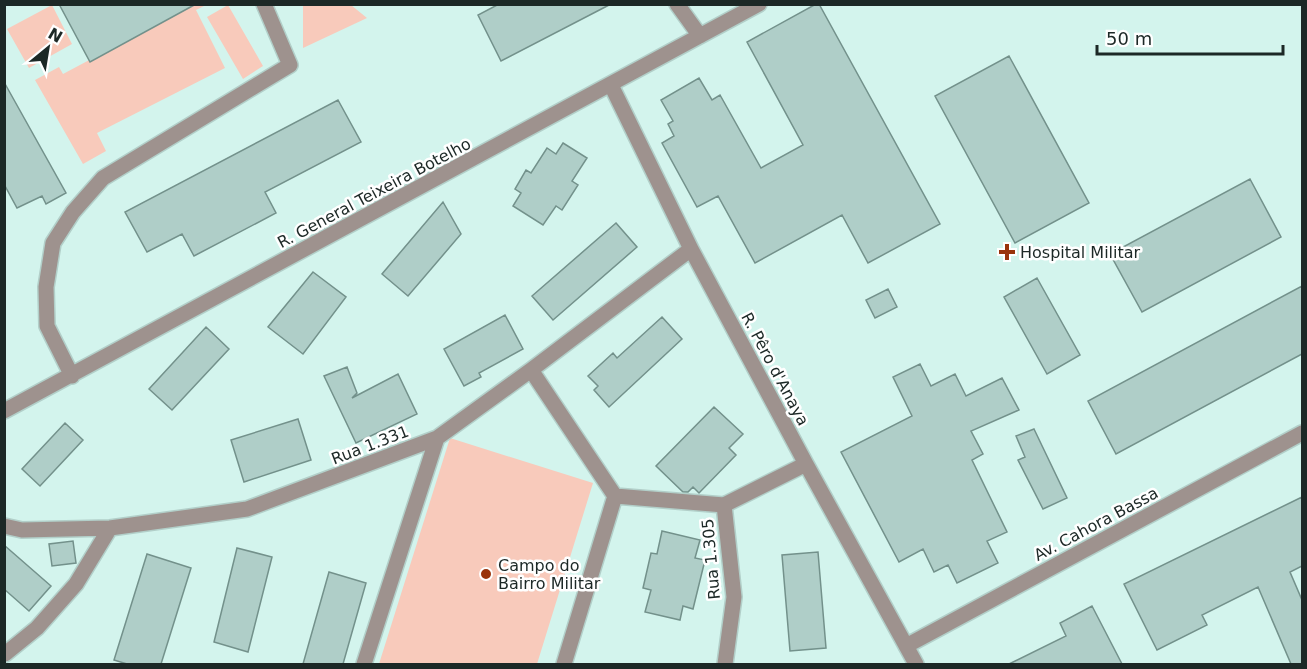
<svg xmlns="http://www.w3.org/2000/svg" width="1307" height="669" font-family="'DejaVu Sans',sans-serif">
	<rect width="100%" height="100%" fill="#d3f4ed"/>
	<path fill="#f8cabb" d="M52,5L72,44L29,68L7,29Z
		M188,5H206L196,10L225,68L97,133L106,151L83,164L35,80L59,67L63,74L189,7Z
		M228,5L263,66L243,79L207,17Z
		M303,5H351L367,18L303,48Z
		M450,438L593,483L537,664H379Z"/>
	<path fill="#afcec8" stroke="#73918b" stroke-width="1.5" d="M59,4H196L90,62Z
		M499,4H611L501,61L478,15Z
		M816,4H819L940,224L868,263L842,215L755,263L718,196L697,207L662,143L674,136L668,124L673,121L661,100L699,78L712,100L720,95L761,168L803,145L747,42Z
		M1009,56L1089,203L1015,243L935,96Z
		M4,82L66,193L46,204L42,196L17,208L4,184Z
		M338,100L361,142L265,192L276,213L194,256L182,234L147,252L125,212Z
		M563,143L587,158L572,181L578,185L562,210L556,206L543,225L513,206L521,193L515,189L526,170L531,173L547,148L556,154Z
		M1250,179L1281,237L1142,312L1110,254Z
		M443,202L461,234L408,296L382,274Z
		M616,223L637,247L553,320L532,296Z
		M313,272L346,297L303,354L268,327Z
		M1037,278L1080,355L1047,374L1004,297Z
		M1302,286V354L1116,454L1088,401Z
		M888,289L897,307L875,318L866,300Z
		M505,315L523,349L479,373L481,377L464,386L444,349Z
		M662,317L682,339L609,407L594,390L598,386L588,376L613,353L617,358Z
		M206,327L229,349L172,410L149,389Z
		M920,364L931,386L955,374L966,396L1002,378L1019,410L971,431L983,454L972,460L1007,532L987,541L998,563L957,583L948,565L934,572L923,549L899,562L841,452L912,416L893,377Z
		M347,367L357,393L352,398L398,374L417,414L356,443L324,376Z
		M714,407L743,434L729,448L736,455L699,493L693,487L688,492H683L656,466Z
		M298,419L311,460L244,482L231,440Z
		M65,423L83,440L40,486L22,469Z
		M1034,429L1067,498L1043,509L1018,460L1025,457L1016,436Z
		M1302,497V566L1290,572L1302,600V664H1291L1258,587L1202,615L1207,625L1157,650L1124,584Z
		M662,531L700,540L695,558L705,560L693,609L683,606L680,620L645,612L651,590L643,588L651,553L657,554Z
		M73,541L76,563L52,566L49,544Z
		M4,545L51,586L29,611L4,589Z
		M237,548L272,557L248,652L214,642Z
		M818,552L826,648L790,651L782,555Z
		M147,554L191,568L161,664H127L114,660Z
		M329,572L366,583L343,664H303Z
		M1092,606L1122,664H1009L1066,636L1060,623Z"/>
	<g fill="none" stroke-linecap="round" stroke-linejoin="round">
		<defs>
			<path id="minor" d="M677,4L700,36
				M611,85L691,249L806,464L916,664
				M531,370L615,496L724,505
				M72,376L47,326L46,287L53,243L73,212L103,178L290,65L264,4
				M4,411L759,4
				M4,526L22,530L110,528L247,509L437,438L531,370L691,249
				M906,646L1302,433
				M5,654L37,628L76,584L110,528
				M364,664L437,438
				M564,664L615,496
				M725,664L734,597L724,505L806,464"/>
		</defs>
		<use href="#minor" stroke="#b2cfc9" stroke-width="18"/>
		<use href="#minor" stroke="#9e928e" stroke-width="15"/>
	</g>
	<g fill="#99330b" stroke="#fff" stroke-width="2">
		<path d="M1004 243h6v6h6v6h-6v6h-6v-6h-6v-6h6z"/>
		<circle cx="486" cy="574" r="6"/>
	</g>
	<g text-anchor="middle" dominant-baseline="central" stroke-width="5" stroke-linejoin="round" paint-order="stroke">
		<g font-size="16" fill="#1c2826" stroke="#fff">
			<text transform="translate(374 193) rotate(-28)">R. General Teixeira Botelho</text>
			<text transform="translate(775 369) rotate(62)">R. Pêro d'Anaya</text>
			<text transform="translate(370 445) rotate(-21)">Rua 1.331</text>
			<text transform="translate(1096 524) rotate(-28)">Av. Cahora Bassa</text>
			<text transform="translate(711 559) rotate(-95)">Rua 1.305</text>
		</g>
		<g font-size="16" fill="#1c2826" stroke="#fff" text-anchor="start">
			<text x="1020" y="252">Hospital Militar</text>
			<text x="498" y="565">Campo do<tspan x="498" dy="18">Bairro Militar</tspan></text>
		</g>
	</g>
	<rect width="1307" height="669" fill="none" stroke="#1c2826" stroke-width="12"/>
	<g transform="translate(48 48) rotate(30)" stroke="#ffffff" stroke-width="4.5" paint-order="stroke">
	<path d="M0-4.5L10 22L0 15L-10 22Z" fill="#1c2826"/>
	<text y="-9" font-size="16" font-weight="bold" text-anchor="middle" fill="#1c2826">N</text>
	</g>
	<path d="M1097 45v9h186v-9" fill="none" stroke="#1c2826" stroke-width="3"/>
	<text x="1106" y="45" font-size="18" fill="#1c2826" stroke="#ffffff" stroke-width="4.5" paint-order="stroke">50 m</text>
</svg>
